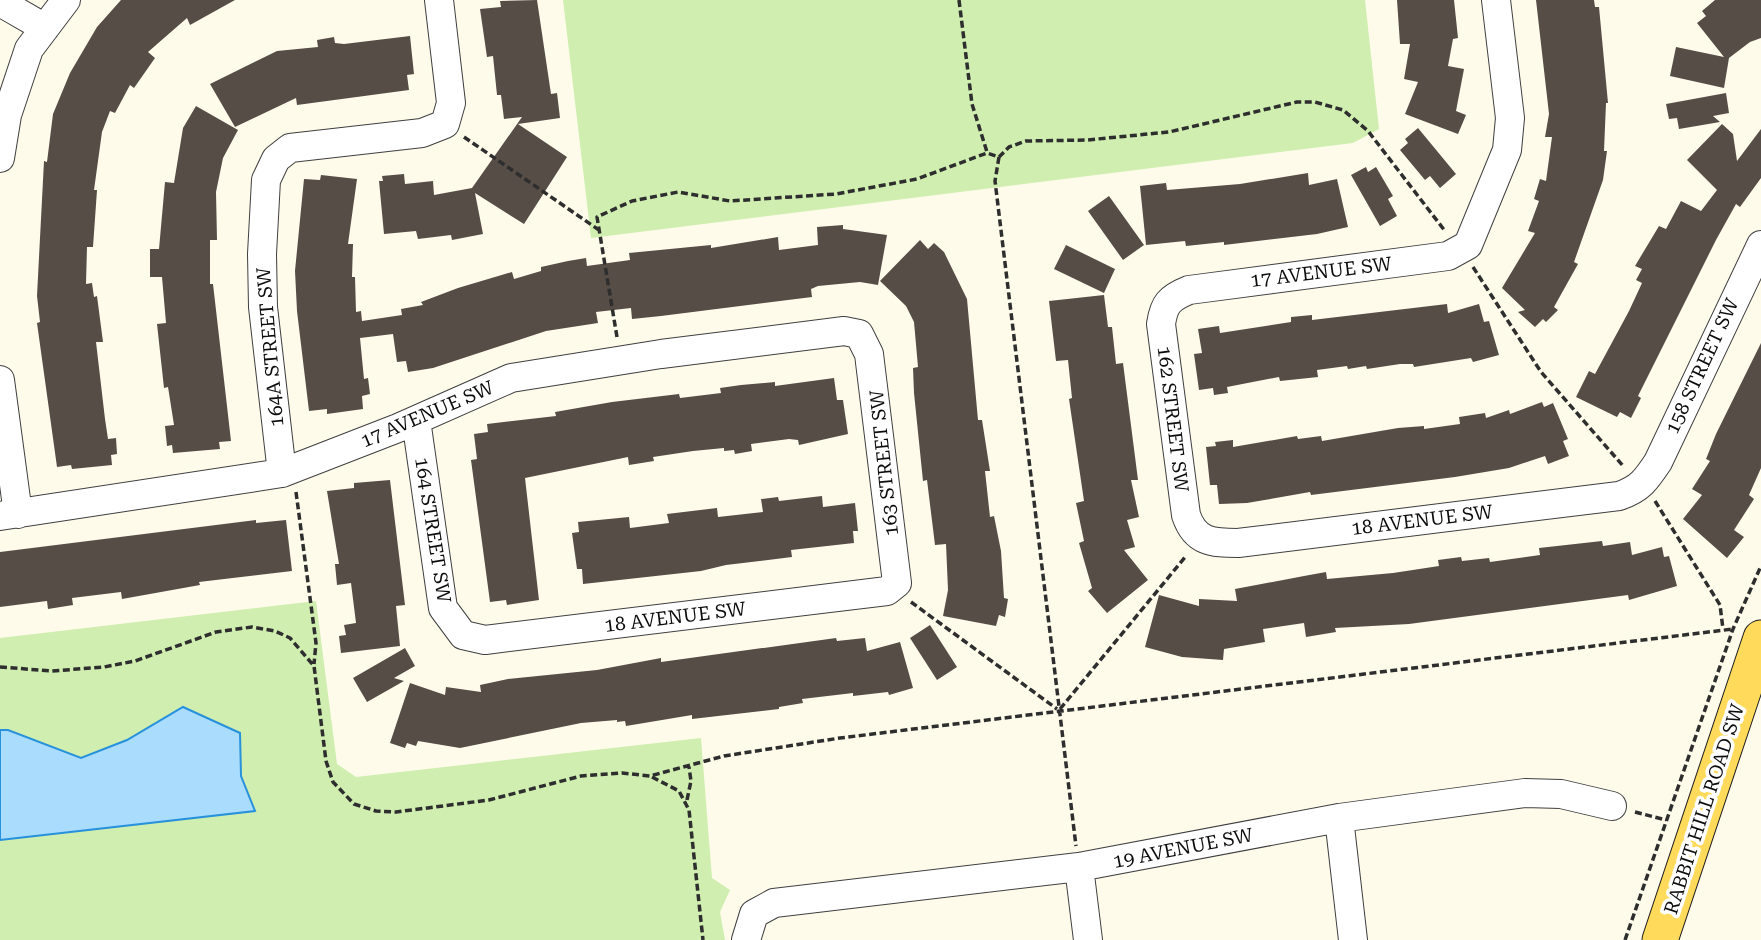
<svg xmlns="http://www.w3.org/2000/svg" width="1761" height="940" font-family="'Roboto Serif',serif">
	<rect width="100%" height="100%" fill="#fffbeb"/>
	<path fill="#cfeeb0" d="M563,0H1365L1379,129L1353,143L591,238Z
		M316,601L337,764L356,777L701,738L712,878L730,890L720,912L725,940H0V638Z"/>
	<path fill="#a9dcfd" stroke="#2891dc" stroke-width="2" d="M183,707L240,733L241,776L255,811L0,840V730H8L81,758L127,740Z"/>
	<path fill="#564d47" d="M121,0H235L190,25L187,18L148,52L155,58L134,88L130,85L115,113L110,111L102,132L94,190H97L93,247H87L86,284L92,283L94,297L97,296L103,342H96L105,419L108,439L116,438L117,454L111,455L112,465L72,469L71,465L57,467L37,323L40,322L37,296L44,161L47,162L53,114L70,73L97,27Z
		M537,0L551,94L557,93L560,118L518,124L567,157L524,224L475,193L483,234L452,240L451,235L418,239L416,231L384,234L379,181H383L382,176L404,174L405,184L433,181L434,195L472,188L522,117L504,119L501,95H497L493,56L487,57L480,9L501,7L500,1Z
		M1397,0H1454L1458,38L1453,39L1448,66L1464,69L1456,111L1466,115L1458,134L1405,114L1418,82L1404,79L1410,44H1400Z
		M1536,0H1594L1595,7H1599L1608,103H1606L1604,151H1607L1603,180L1574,262L1578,264L1554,307L1558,310L1546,322L1543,319L1535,327L1518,312L1525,310L1502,288L1535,233L1528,231L1539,201L1534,199L1540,179L1546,181L1552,137H1545L1549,114Z
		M1715,0H1761V38L1750,42L1729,58L1724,88L1670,76L1676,47L1724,57L1697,23L1706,16L1702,11Z
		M410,36L414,74L407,75L409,90L297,105L296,98L235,127L210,84L277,51L318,47L317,40L334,37L335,43L344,44Z
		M1726,93L1729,113L1713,116L1720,122L1679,129L1677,118L1669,119L1666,104Z
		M196,106L238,130L223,158L216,192L217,240H210V284H213L231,441L219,442L220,449L173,453L172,445L167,446L165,426L174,425L168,387L164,388L157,324L166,323L162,277H150V249H159L165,182L174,183L183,128Z
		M1722,124L1733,134L1737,161L1761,129V178L1740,207L1736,204L1716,240L1638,396L1641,398L1631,418L1620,412L1617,417L1576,397L1589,371L1595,374L1629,311L1642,283L1636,280L1642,269L1635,266L1659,226L1666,229L1681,201L1701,211L1717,190L1687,160Z
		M1418,128L1456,174L1440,188L1430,176L1425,180L1400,150L1408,143L1405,139Z
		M1366,167L1368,172L1376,167L1393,196L1388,199L1397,216L1380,226L1351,175Z
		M1308,173L1309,185L1337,179L1348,227L1317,234L1224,245V242L1186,246L1185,241L1146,245L1140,186L1166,183L1167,190L1240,184Z
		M321,175L357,179L348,244H353L352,277H355L356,312L361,311L362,321L402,315L401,309L423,305L421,302L458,288L512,272L514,279L541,271V267L568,261L586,258L587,266L630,260L629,253L711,245V248L778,237L779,250L818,245L817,227L843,225V229L887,235L878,285L860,282L818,286L811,289L812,297L661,316L632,319L631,308L596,312L598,323L546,331L433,368L408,372L406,361L397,362L393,334L360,338L364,379L368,378L370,394L362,396L363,409L327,414V409L309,411L297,311L295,271L304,179L320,180Z
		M1109,196L1144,245L1123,260L1088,211Z
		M920,240L928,249L934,243L944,252L967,299L978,420H982L990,471H985L990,517L994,516L1001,551L1004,598L1008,599L1005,617L999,615L996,626L943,616L948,590L946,544L935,545L927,480L923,481L914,393L913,368L918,367L914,322L906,306L880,281Z
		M1066,245L1115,269L1104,293L1054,269Z
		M1104,295L1108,327H1112L1116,364L1123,363L1138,480H1131L1139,517L1127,520L1135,547L1124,550L1148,580L1107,613L1088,591L1092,588L1079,543L1084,541L1076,503L1084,501L1069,399L1072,398L1068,360L1056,361L1049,301Z
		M1447,304L1448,313L1479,304L1484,322L1489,321L1499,355L1473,362L1471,358L1414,367L1413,364H1400L1367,369L1366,366L1348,369L1347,366L1317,370L1318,377L1280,381L1279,377L1227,387L1228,393L1214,395L1213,388L1199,390L1194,354L1202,353L1198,329L1219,326L1220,333L1291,322V317L1312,315V320Z
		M1761,343V468L1749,495L1754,499L1734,530L1744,537L1727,558L1683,519L1702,495L1692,489L1710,461L1706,459L1716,434Z
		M834,378L837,400H843L848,434L799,445L798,440L789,439L751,444L752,451L735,454L734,450L724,451V448L693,451L653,457L654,461L629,465L628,457L525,478L539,600L507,605L506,600L490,602L471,460L477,459L474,434L488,432L487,424L556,416L555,412L612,402L679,394L680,398L721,393L720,388L741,385L775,382V386Z
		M1542,402L1544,407L1553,403L1568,439L1563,441L1569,456L1548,464L1545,456L1509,468L1455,477L1311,495L1310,492L1247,503L1219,504L1217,485H1210L1206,447L1216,446L1215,442L1233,440V447L1297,436L1298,439L1321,436L1322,441L1398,428L1424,426V429L1460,424L1459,417L1485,413L1486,418L1509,410L1510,414Z
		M390,480L405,605L396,606L400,646L341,653L339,636L346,635L344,625L356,623L351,583L337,585L335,564H339L327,491L354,488V483Z
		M822,496L823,507L855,503L858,531H853L854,543L791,550L792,557L726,565L701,571L583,584L582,569H577L572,533L579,532L578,522L629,517L630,528L669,523L667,514L717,508L718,517L763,512L761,499L778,497L779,501Z
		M256,520V523L286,520L292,571L199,582L200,585L122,599L121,592L72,598L73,605L48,609L47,601L0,607V552Z
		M1602,541L1603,546L1630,542L1632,555L1662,547L1664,557L1669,556L1677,586L1629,600L1628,595L1409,624L1335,628L1336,632L1306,637L1304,623L1263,629L1265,642L1224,649L1223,660L1182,657L1145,647L1159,595L1199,606V599L1237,601L1235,589L1304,576L1326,572L1327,579L1393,573L1439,566L1438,560L1461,557L1462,561L1489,558L1490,562L1540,555L1539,548Z
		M930,625L957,667L937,680L910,638Z
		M836,638L837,641L865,638L867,651L900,642L913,688L889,695L888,692L853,696V693L802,699L803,703L779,707V709L692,719V715L626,726L625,721L617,722V720L581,723L460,748L418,741L416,746L407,743L405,748L390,743L410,683L445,695L446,687L481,692L480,685L508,679L597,670L661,658V662Z
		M405,648L415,666L394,678L404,681L367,702L353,678Z"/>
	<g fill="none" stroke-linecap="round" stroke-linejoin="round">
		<defs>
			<path id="minor" d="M1496,0L1510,118L1507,150L1468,245L1448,256L1189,290C1169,298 1164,304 1161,324L1186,515C1195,542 1212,543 1238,543L1619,496C1640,489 1646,480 1658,462L1761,245
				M0,2L45,28
				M0,158L7,115L29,49L66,0
				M0,380L18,514
				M282,473L263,307L262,254L266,180L276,159L290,148L422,133L445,124L451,103L439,0
				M0,516L282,473L398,428L511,378L661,354L844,331L859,334L869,354L897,583L887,591L485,640L463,635L443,608L416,420
				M1339,818L1353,940
				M1079,867L1088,940
				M746,940L754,914L774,903L1079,867L1339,818L1525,793L1561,794L1612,806"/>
			<path id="major" d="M1660,940L1761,638"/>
		</defs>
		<use href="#minor" stroke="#3f3f3f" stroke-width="30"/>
		<use href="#major" stroke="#1d1d1d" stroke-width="37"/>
		<path stroke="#2e2e2e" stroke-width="3.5" stroke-dasharray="7 3.5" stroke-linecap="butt" d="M959,0L972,104L987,152
			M464,137L599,230
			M999,157L995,181L1076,846
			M1473,267L1541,372L1624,467
			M617,337L597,217L632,201L678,192L730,201L836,194L917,179L987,153L999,157L1009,147L1026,141L1087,140L1169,132L1297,102H1315L1343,110L1368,131L1445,231
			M296,492L316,643L314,664
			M1655,501L1720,605L1723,629
			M911,602L1057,709
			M0,667L52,671L104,667L135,661L216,632L252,627L275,631L290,638L314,666L326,761L333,782L354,804L376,811L396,812L489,800L581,776L622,773L650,776L724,756L840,738L1733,629
			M1060,709L1186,556
			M652,777L679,791L689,810L703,940
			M687,800L691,781L689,767
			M1635,812L1666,820
			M1625,940L1733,629L1761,566"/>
		<use href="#minor" stroke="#fff" stroke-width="28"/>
		<use href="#major" stroke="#ffda5b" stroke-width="35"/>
	</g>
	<g text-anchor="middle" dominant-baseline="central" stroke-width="7" stroke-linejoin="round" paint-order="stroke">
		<g font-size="19" fill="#0c0c0c" stroke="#fff">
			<text transform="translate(1321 272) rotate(-7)">17 AVENUE SW</text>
			<text transform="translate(270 347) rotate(-95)">164A STREET SW</text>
			<text transform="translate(1702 366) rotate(-65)">158 STREET SW</text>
			<text transform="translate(427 414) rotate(-23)">17 AVENUE SW</text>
			<text transform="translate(1173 419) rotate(83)">162 STREET SW</text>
			<text transform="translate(884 463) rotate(-96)">163 STREET SW</text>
			<text transform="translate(1422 520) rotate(-7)">18 AVENUE SW</text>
			<text transform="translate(433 530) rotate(81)">164 STREET SW</text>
			<text transform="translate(675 617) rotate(-7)">18 AVENUE SW</text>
			<text transform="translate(1704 809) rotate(-72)">RABBIT HILL ROAD SW</text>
			<text transform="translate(1183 848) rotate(-11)">19 AVENUE SW</text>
		</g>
	</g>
</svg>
